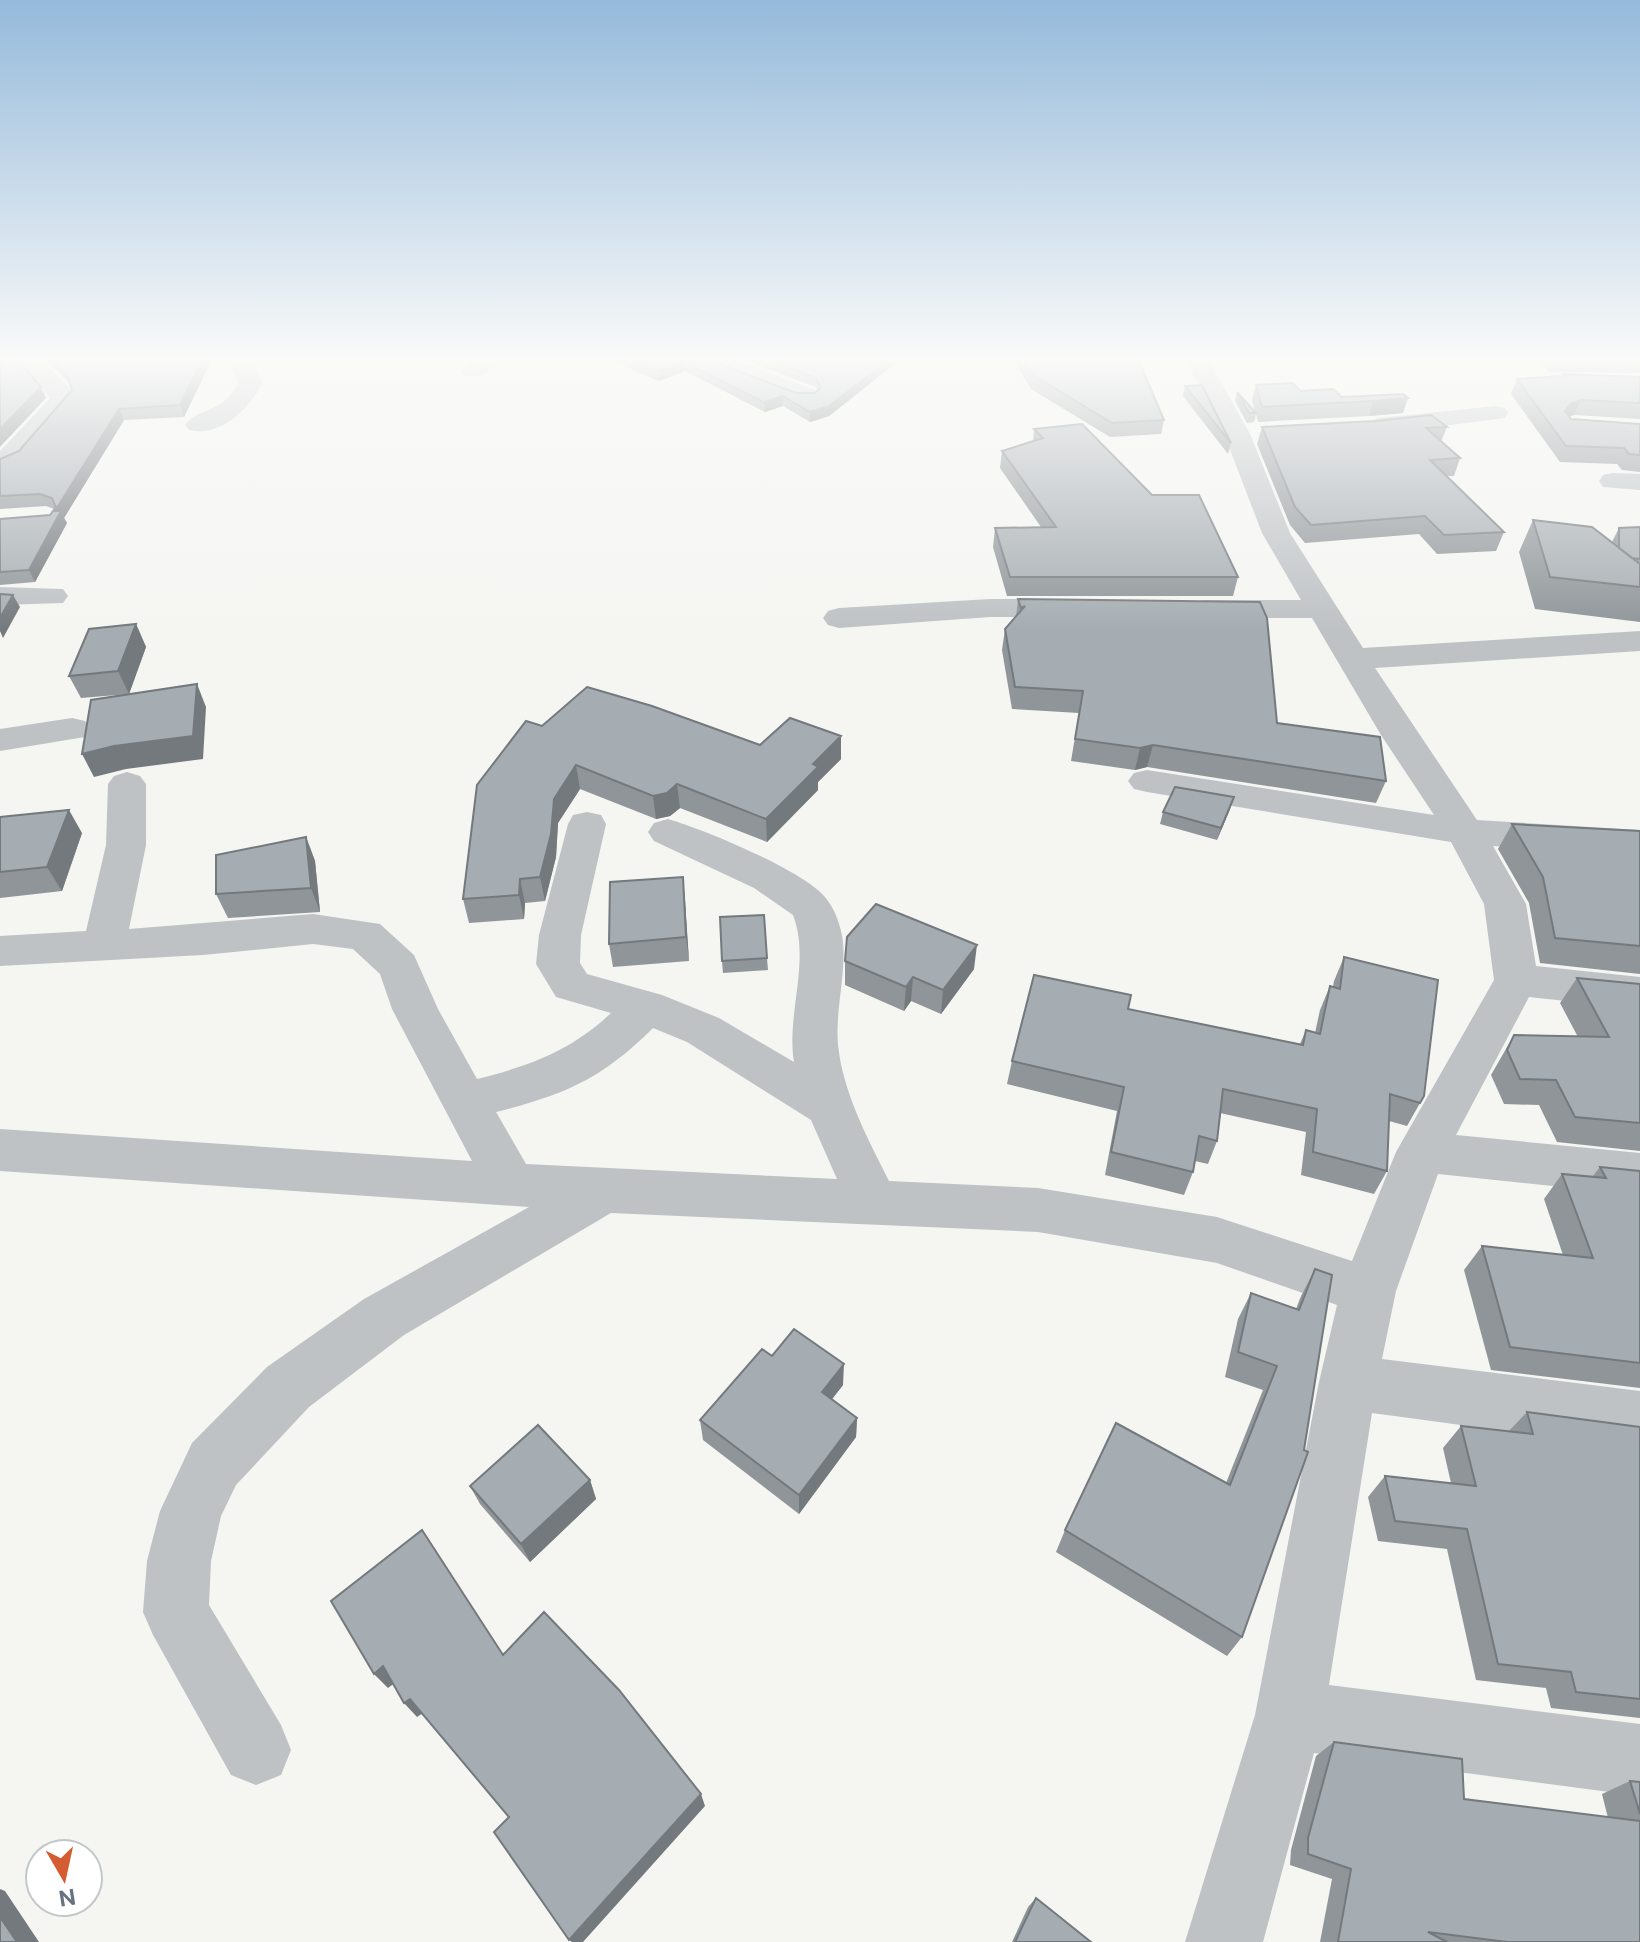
<svg xmlns="http://www.w3.org/2000/svg" width="1640" height="1942" font-family="'Public Sans',sans-serif">
	<rect width="100%" height="100%" fill="#f5f5f2"/>
	<g fill="none" stroke-linecap="round" stroke-linejoin="round">
		<path fill="#bec2c5" fill-rule="evenodd" d="M16,359H40L70,388L74,399L22,461L0,470V451L50,398Z
			M230,359H253L262,384C249,409 220,438 189,430L185,425C199,407 223,413 238,384Z
			M476,359H504L481,376H465L461,371Z
			M699,359H732L815,390L818,395L815,400H797L702,364Z
			M1185,359H1208L1250,434L1290,533L1363,648L1640,631V651L1375,668L1477,820L1640,830V856L1493,846L1526,904L1536,966L1640,977V1009L1529,997L1456,1135L1640,1153V1195L1438,1174L1396,1291L1382,1359L1640,1391V1449L1372,1413L1329,1685L1640,1724V1796L1314,1753L1263,1942H1185L1255,1715L1319,1382L1337,1305L1217,1263L1038,1232L611,1213L404,1335L309,1407L236,1485L221,1516L211,1561L209,1605L281,1725L291,1750L281,1775L256,1785L231,1775L153,1635L143,1612L147,1561L160,1511L192,1443L267,1367L364,1299L529,1207L0,1171V1129L472,1161L392,1009L380,974L353,949L313,944L203,955L0,966V936L86,931L106,845L108,784L114,776L127,772L140,776L146,784V845L129,929L313,914L380,924L414,955L438,1009L477,1079C529,1066 571,1051 611,1013L556,997L536,964L539,935L568,824L573,815L587,812L601,815L606,824L581,935L580,963L587,974L662,995L719,1018L794,1062C786,1014 811,962 793,915L754,888L654,841L648,832L654,823L668,819C703,829 802,870 825,897C835,909 841,926 843,942C846,976 835,1011 838,1045C843,1093 868,1139 889,1181L1038,1188L1217,1217L1352,1261L1396,1152L1494,980L1484,904L1451,842L1147,792L1134,789L1128,781L1134,773L1147,770L1434,815L1381,735L1312,618H1205L1194,616L1189,609L1194,602L1205,600H1301L1262,533L1224,434ZM653,1028L687,1042L811,1120L837,1179L526,1164L496,1112C564,1095 602,1079 653,1028Z
			M1496,406L1505,408L1508,413L1505,418L1379,434L1370,431L1366,426L1370,421L1379,418Z
			M1613,473L1640,474V490L1603,487L1599,481L1603,475Z
			M0,587L63,589L68,596L63,603L0,605Z
			M990,599H1076L1087,601L1092,608L1087,615L1076,617H990L839,628L828,625L823,618L828,611L839,608Z
			M72,718L85,721L90,729L85,737L0,751V729Z"/>
	</g>
	<path fill="#8f9599" d="M44,359H212L184,417L124,420L64,518L67,523L35,582L0,585V519L50,515L54,509L46,506L0,509V459L19,451L72,390L70,384L52,366Z
		M607,359H706L796,393H815L818,390L816,387L741,359H901L829,416L810,422L783,406L765,412L685,371L659,381Z
		M1013,359H1138L1164,420L1161,434L1110,437L1031,389Z
		M1536,359H1640V373L1549,372Z
		M1563,374L1640,377V419L1574,415L1570,416L1571,419L1640,424V472L1622,470L1617,464L1560,462L1511,394L1517,379L1562,376Z
		M1256,385L1342,397L1408,398L1403,413L1369,416L1258,422L1256,414L1254,422L1247,423L1235,401L1237,392L1255,412L1252,400Z
		M1185,386L1231,443L1228,454L1183,396Z
		M1262,427H1447L1441,442L1460,458L1454,476H1446L1504,532L1496,551L1437,554L1419,534L1305,543L1290,525L1257,444Z
		M1034,429L1152,495L1238,577L1233,596H1007L993,547L995,528L1041,527L1000,468L1002,451L1033,441Z
		M1533,520L1612,542L1619,528L1640,527V622L1535,609L1519,552Z
		M1018,599L1277,723L1386,781L1376,803L1147,767L1135,770L1071,761L1079,713L1012,709L1002,650L1005,629L1016,617Z
		M136,624L146,647L129,694L81,698L69,676Z
		M542,726L760,745L841,759L818,782V790L767,842L680,808L670,816L656,819L580,789L558,823L556,857L545,901L525,903L524,919L469,923L463,899Z
		M1230,809L1217,840L1160,824L1163,812Z
		M0,817L82,833L62,891L0,898Z
		M1512,824L1640,831V974L1540,963L1529,903L1498,849Z
		M306,837L315,861L320,912L228,918L216,894Z
		M683,877L689,961L613,967L609,944Z
		M1344,957L1424,1096L1407,1126L1389,1121L1387,1171L1374,1194L1301,1175L1306,1132L1220,1113L1217,1141L1208,1164L1195,1161L1193,1172L1184,1195L1105,1175L1117,1111L1007,1084L1012,1061L1128,1009L1300,1044L1306,1030L1315,1033L1320,1010L1330,986L1333,987L1334,981Z
		M767,958L768,970L723,973L722,961Z
		M845,961L974,969L941,1014L911,1001L904,1011L845,985Z
		M1577,978L1640,984V1151L1557,1142L1539,1105L1504,1104L1491,1075L1514,1035L1578,1037L1560,1003Z
		M1600,1167L1640,1171V1388L1491,1370L1464,1270L1482,1246L1563,1255L1544,1199L1562,1174L1592,1177Z
		M1315,1269L1242,1637L1227,1656L1056,1552L1065,1530L1226,1483L1263,1390L1225,1377L1238,1319L1251,1293L1296,1309L1301,1296Z
		M772,1356L843,1385L832,1399L857,1418L856,1437L799,1514L703,1440L700,1420Z
		M1527,1412L1640,1427V1718L1551,1708L1546,1688L1476,1680L1447,1549L1378,1541L1368,1497L1385,1476L1451,1483L1443,1448L1461,1426L1509,1431Z
		M590,1480L596,1499L530,1562L480,1504L470,1486Z
		M1334,1742L1464,1799L1608,1818L1602,1794L1630,1781L1640,1782V1942H1320L1332,1879L1290,1865L1291,1850L1316,1756Z
		M1036,1898L1091,1942H1012L1028,1907Z"/>
	<path fill="#74797d" d="M203,359H212L184,417L180,405Z
		M890,359H901L829,416L810,422V412Z
		M684,362L685,371L659,381L658,371Z
		M41,387L46,398L0,447V429Z
		M783,396V406L765,412L764,402Z
		M1408,398L1403,413L1369,416L1373,401Z
		M1581,400L1574,415L1564,418L1565,411L1571,403Z
		M119,409L124,420L64,518L67,523L35,582L29,570L55,511Z
		M13,595L20,607L3,638L0,631V618Z
		M136,624L146,647L129,694L118,671Z
		M197,684L206,707L203,759L126,769L94,777L82,754Z
		M841,736V759L818,782V790L767,842L766,819L813,764Z
		M1153,745L1147,767L1135,770L1140,748Z
		M576,765L580,789L558,823L556,857L545,901L540,877L554,799Z
		M677,784L680,808L670,816L656,819L653,796Z
		M1234,797L1230,809L1217,840L1221,828Z
		M69,810L82,833L62,891L47,867Z
		M306,837L315,861L320,912L311,888Z
		M683,877L685,900L689,961L686,937Z
		M520,879L525,903L524,919L519,895Z
		M977,945L974,969L941,1014L943,990Z
		M913,977L911,1001L904,1011L906,987Z
		M844,1364L843,1385L822,1412V1392Z
		M857,1418L856,1437L799,1514V1495Z
		M590,1480L596,1499L530,1562L521,1544Z
		M383,1666L396,1682L388,1688L374,1674Z
		M410,1699L423,1713L417,1717L404,1703Z
		M701,1794L705,1806L583,1942H572L569,1940Z
		M0,1889L5,1891L39,1942H17L0,1917Z"/>
	<path fill="#a6adb2" stroke="#74797d" stroke-width="2" d="M0,359H17L41,387L0,429Z
		M51,359H203L180,405L119,409L55,511H61L29,570L0,572V519L50,515L56,507L52,498L40,494L0,496V459L19,451L72,390L67,375Z
		M629,359H706L796,393H815L821,387L816,378L767,359H890L829,406L810,412L783,396L764,402L684,362L658,371Z
		M1023,359H1138L1164,420L1112,423L1033,375Z
		M1563,374L1640,377V403L1581,400L1571,403L1565,411L1571,419L1640,424V455L1629,454L1624,448L1566,446L1517,379L1565,376Z
		M1292,383L1301,391L1333,389L1342,397L1403,394L1408,398L1373,401L1262,407L1256,385Z
		M1202,385L1231,443L1185,386Z
		M1237,392L1256,413H1249Z
		M1431,415L1447,427L1426,428L1460,458L1430,460L1504,532L1444,535L1425,516L1311,525L1295,507L1262,427L1375,421Z
		M1082,424L1152,495H1199L1238,577H1010L995,528L1056,527L1002,451L1043,438L1034,429Z
		M1533,520L1592,527L1640,564V587L1550,577Z
		M1640,527V559L1632,558L1619,548V528Z
		M0,594L13,595L0,618Z
		M1018,599L1260,602L1267,618L1277,723L1380,737L1386,781L1153,745L1140,748L1075,739L1083,691L1015,687L1005,629L1025,606L1021,608Z
		M136,624L118,671L69,676L89,629Z
		M197,684L193,736L114,746L82,754L91,700Z
		M587,687L652,706L760,745L790,718L841,736L813,764L818,767L766,819L677,784L667,793L653,796L576,765L554,799L551,834L540,877L520,879L519,895L463,899L477,785L526,721L542,726Z
		M1175,787L1234,797L1221,828L1163,812Z
		M69,810L47,867L0,872V817Z
		M1512,824L1640,831V946L1555,938L1543,877Z
		M306,837L311,888L216,894V855Z
		M683,877L686,937L609,944L610,882Z
		M876,904L977,945L943,990L913,977L906,987L845,961L847,937Z
		M764,915L767,958L722,961L720,917Z
		M1344,957L1438,980L1424,1096L1420,1103L1390,1094L1387,1171L1313,1152L1317,1109L1223,1089L1217,1141L1199,1136L1193,1172L1111,1152L1124,1087L1012,1061L1034,975L1131,995L1128,1009L1303,1045L1306,1030L1320,1034L1330,986L1340,989Z
		M1577,978L1640,984V1123L1575,1117L1556,1080L1520,1079L1507,1050L1514,1035L1609,1037Z
		M1600,1167L1640,1171V1363L1510,1347L1482,1246L1593,1258L1562,1174L1606,1178Z
		M1315,1269L1332,1275L1304,1450L1308,1452L1242,1637L1065,1530L1116,1423L1230,1485L1277,1366L1238,1352L1251,1293L1299,1310Z
		M794,1329L844,1364L822,1392L857,1418L799,1495L700,1420L762,1349L772,1356Z
		M1527,1412L1640,1427V1699L1576,1692L1571,1672L1498,1664L1467,1529L1395,1521L1385,1476L1476,1486L1461,1426L1533,1434Z
		M538,1425L590,1480L521,1544L470,1486Z
		M422,1530L503,1655L544,1612L619,1690L701,1794L569,1940L494,1832L509,1817L410,1699L404,1703L383,1666L374,1674L331,1601Z
		M1334,1742L1462,1759L1464,1799L1640,1821V1942H1507L1428,1932L1447,1942H1338L1351,1869L1308,1854V1838Z
		M1630,1781L1640,1782V1814Z
		M1036,1898L1091,1942H1015Z
		M0,1917L17,1942H0Z"/>
	<linearGradient id="sky" x2="0" y2="1"><stop stop-color="#95badb"/><stop offset="0.57" stop-color="#fafaf9"/><stop offset="1" stop-color="#fafaf9" stop-opacity="0"/></linearGradient>
	<rect width="1640" height="631" fill="url(#sky)"/>
	<g transform="translate(64 1878) rotate(171)"><circle r="38" fill="#ffffff" stroke="#c2c7cc" stroke-width="2"/>
	<path d="M0-6L14 30L0 20L-14 30Z" fill="#d35c33"/>
	<text y="-12" font-size="22" font-weight="bold" text-anchor="middle" fill="#667480">N</text>
	</g>
</svg>
